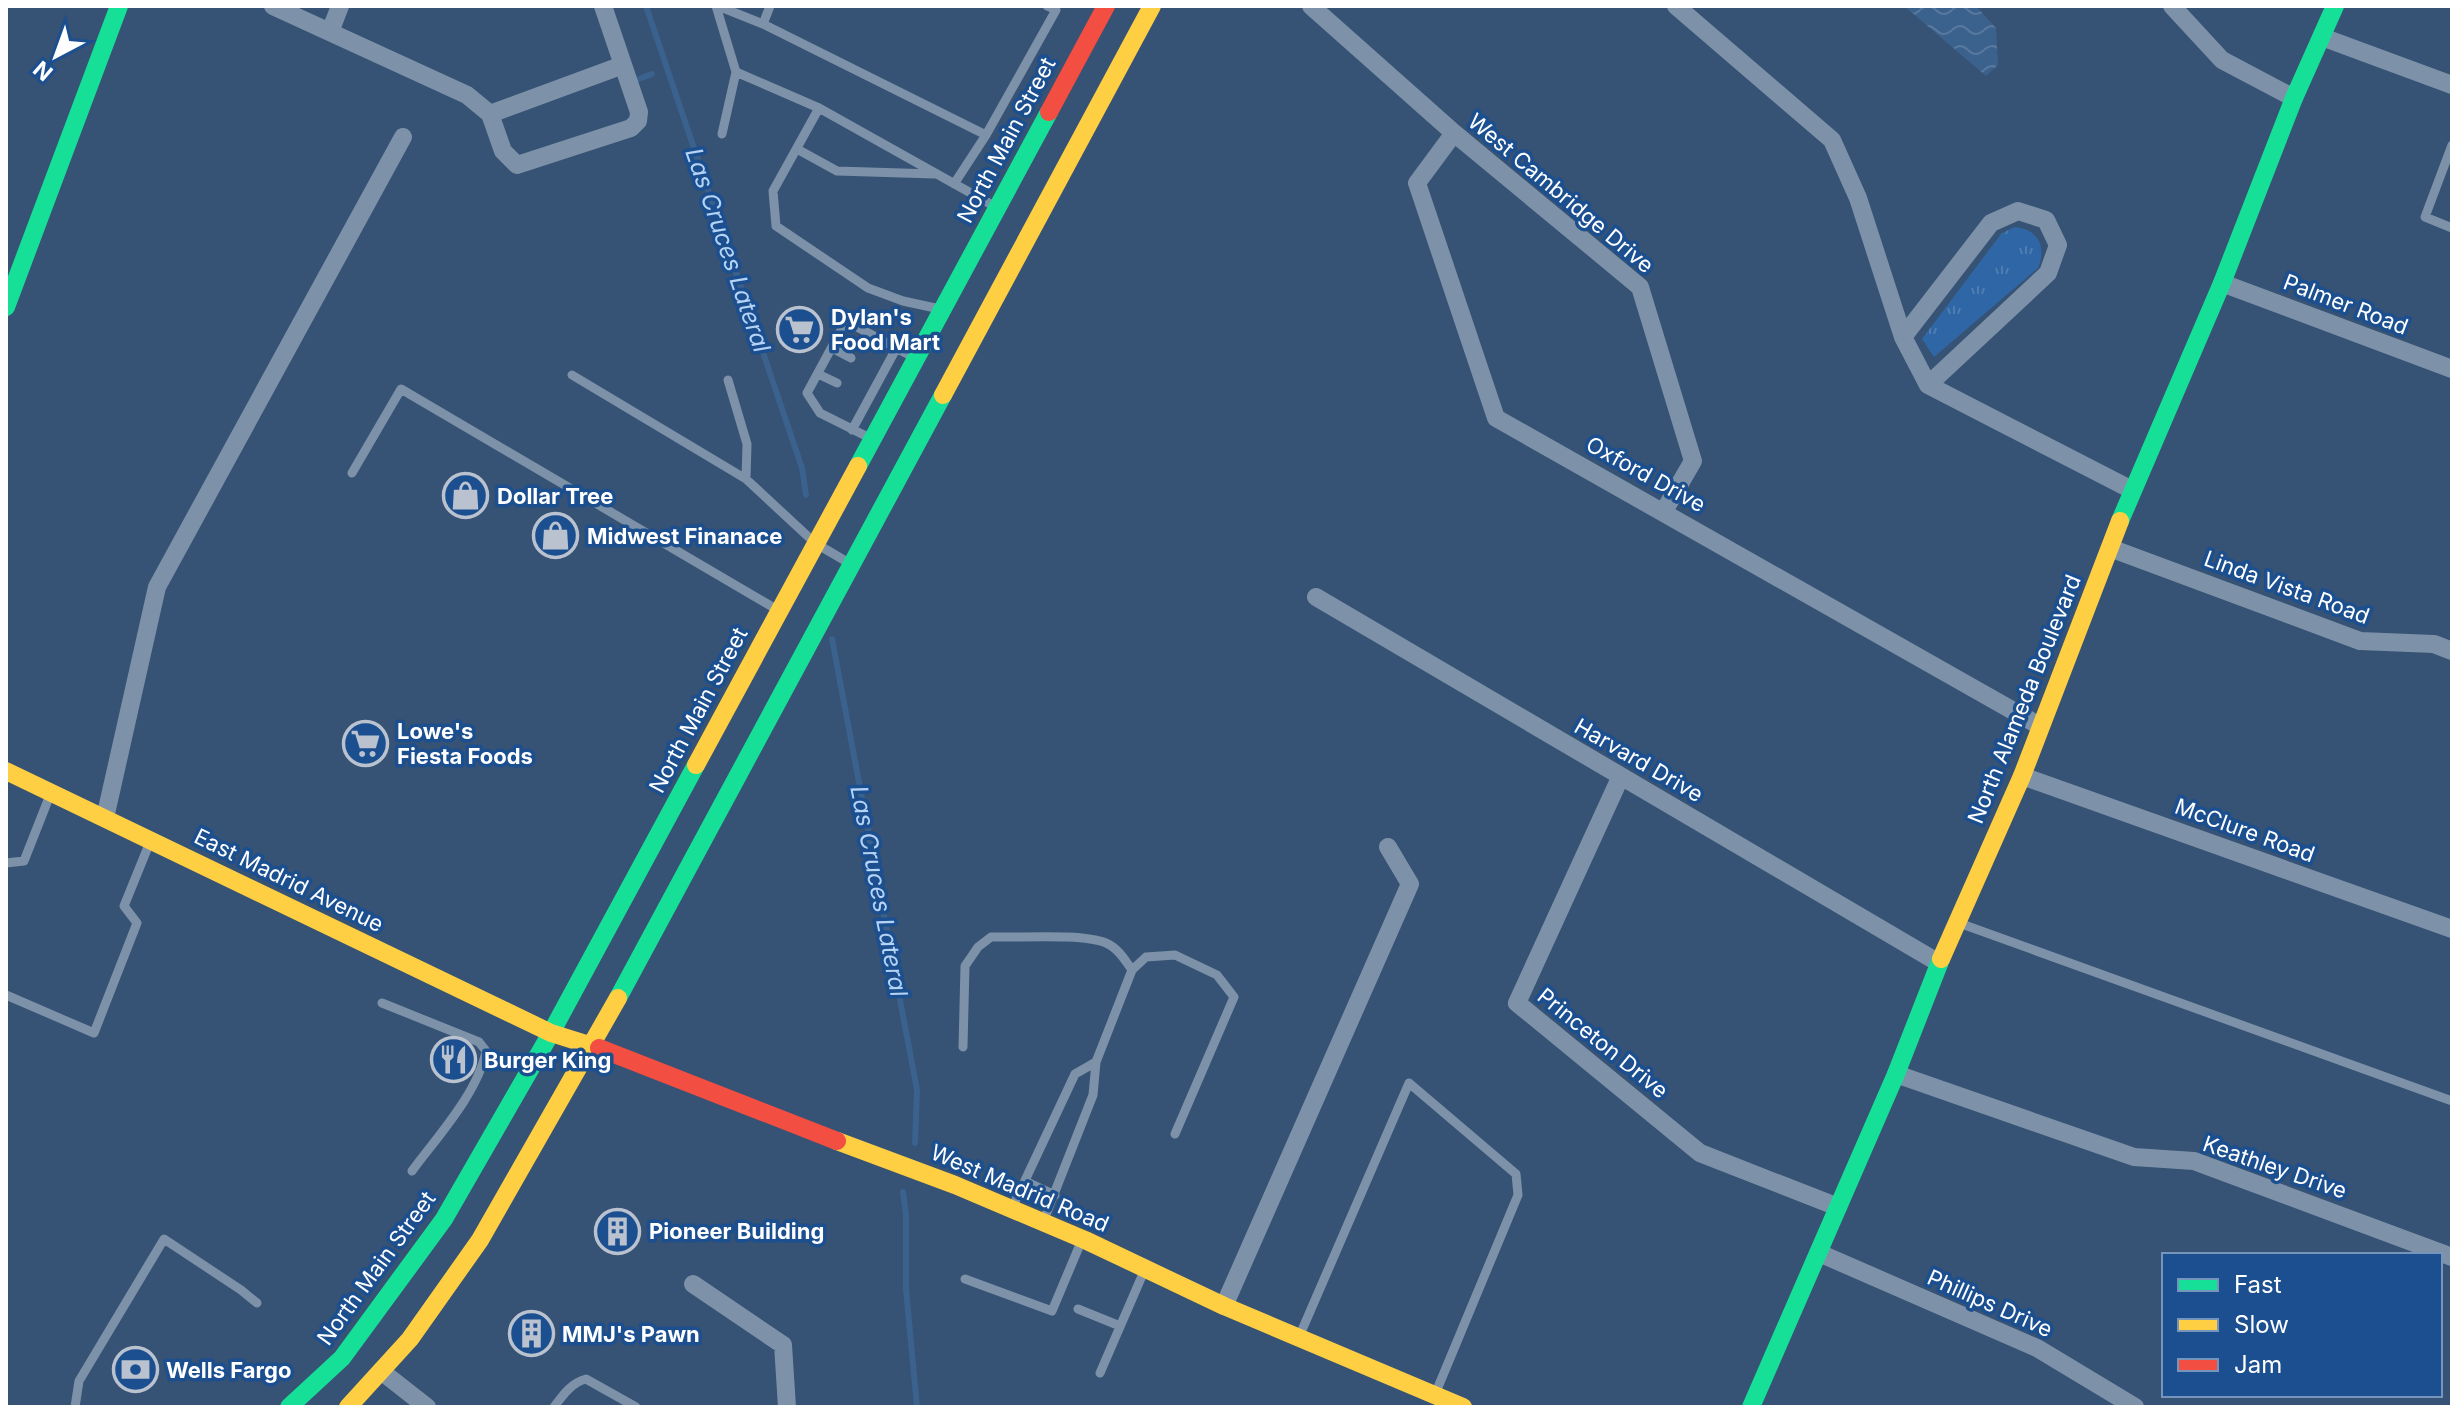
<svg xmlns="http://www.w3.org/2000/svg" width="2458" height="1413" font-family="Inter,sans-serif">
	<defs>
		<pattern id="park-tufts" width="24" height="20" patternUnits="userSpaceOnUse" patternTransform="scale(2)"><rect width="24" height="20" fill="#2f66a5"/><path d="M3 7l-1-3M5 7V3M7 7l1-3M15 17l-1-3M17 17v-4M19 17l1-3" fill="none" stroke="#4e7db2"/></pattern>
		<pattern id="water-waves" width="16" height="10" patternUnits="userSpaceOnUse" patternTransform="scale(2)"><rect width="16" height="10" fill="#3b618d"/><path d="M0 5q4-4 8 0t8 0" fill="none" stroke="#58799e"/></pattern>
	</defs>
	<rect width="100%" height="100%" fill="#365274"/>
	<path fill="url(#park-tufts)" d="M2014,227C2038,229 2047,246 2038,268L1934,357L1922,339L2001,234Z"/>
	<path fill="url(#water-waves)" d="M1904,6H1976L1996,28L1998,65L1986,76Z"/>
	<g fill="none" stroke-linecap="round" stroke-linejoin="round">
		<path stroke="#3b618d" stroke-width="6" d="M646,6L802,468L806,495
			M636,80L652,74
			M832,639L917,1090L915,1143
			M903,1192L906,1215V1289L917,1407"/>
		<path stroke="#7d92a8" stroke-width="9" d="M716,6L736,72L722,134
			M718,6L763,24L986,135
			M763,24L770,6
			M736,72L819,108
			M2452,145L2425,217L2452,228
			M797,149L837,171L934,174
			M954,184L986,135L1056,10L1047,6
			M940,309L903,301L868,288L776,226L773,191L819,108L994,206
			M832,348L851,358
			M818,374L837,383
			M572,375L746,479L815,543L849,563
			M728,380L747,444L746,479
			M852,430L897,347
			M870,438L820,413L807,393L846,321L913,357
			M352,473L401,389L776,609
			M6,863L24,861L50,795
			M1959,923L2452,1101
			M6,995L94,1033L137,923L124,906L150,842
			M382,1003L479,1042L486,1051C478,1093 437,1137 412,1171
			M963,1047L965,966L978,947L991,937C1019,938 1081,933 1106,943C1118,948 1125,960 1132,970
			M1025,1181L1055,1195
			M1012,1208L1075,1074L1096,1062
			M1043,1222L1093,1095L1096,1062L1132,970L1146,957L1175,955L1217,975L1234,997L1175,1134
			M965,1279L1052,1311L1081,1242
			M1078,1309L1120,1326
			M1299,1337L1409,1083L1516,1174L1518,1195L1436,1392
			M1100,1373L1145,1269
			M75,1407L79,1381L164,1239L241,1290L257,1303
			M554,1407C563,1395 571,1383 586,1379L636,1407"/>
		<path stroke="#7d92a8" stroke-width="18" d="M273,6L467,95L490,114L503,151L517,165L631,128L638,121L639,112L603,6
			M1311,6L1454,133L1640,287L1693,461L1664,511
			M1676,6L1832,140L1858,198L1903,337L1928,385L2132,490
			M2172,6L2222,60L2294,98
			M330,32L340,6
			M2322,37L2452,85
			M490,114L623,65
			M1454,133L1417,183L1496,418L2040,726
			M2222,283L2452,369
			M1903,337L1991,223L2018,211L2046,220L2058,245L2048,273L1928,385
			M2110,548L2360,641L2434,644L2452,651
			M1316,597L1939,963
			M2022,776L2452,929
			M1620,778L1517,1003L1700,1153L1838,1207
			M105,818L157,587L403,137
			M1896,1074L2134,1157L2194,1161L2452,1257
			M1819,1253L2037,1348L2135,1407
			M693,1284L783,1345L787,1407
			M1224,1306L1410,884L1388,847
			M381,1371L427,1407"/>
		<path stroke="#16e098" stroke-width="18" d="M6,307L119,6
			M858,466L1049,112
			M2120,521L2222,283L2294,98L2335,6
			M618,998L943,395
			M289,1407L342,1358L444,1219L551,1033L696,765
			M1751,1407L1896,1074L1941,959"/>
		<path stroke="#ffcf43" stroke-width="18" d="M943,395L1152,6
			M696,765L858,466
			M6,771L551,1033L599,1048
			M1941,959L2022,776L2120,521
			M837,1141L955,1185L1085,1240L1224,1306L1463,1407
			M348,1407L410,1339L480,1240L618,998"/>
		<path stroke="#f24e42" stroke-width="18" d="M1049,112L1106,6
			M599,1048L837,1141"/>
	</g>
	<defs>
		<symbol id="supermarket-ring" viewBox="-11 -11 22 22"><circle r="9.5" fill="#1b4f8f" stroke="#b9c2ce" stroke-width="1.5"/><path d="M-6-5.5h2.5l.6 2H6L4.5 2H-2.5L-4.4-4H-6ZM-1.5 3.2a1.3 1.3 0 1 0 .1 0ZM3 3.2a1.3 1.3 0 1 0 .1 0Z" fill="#b9c2ce"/></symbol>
		<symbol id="shop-ring" viewBox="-11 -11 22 22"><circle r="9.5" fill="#1b4f8f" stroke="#b9c2ce" stroke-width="1.5"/><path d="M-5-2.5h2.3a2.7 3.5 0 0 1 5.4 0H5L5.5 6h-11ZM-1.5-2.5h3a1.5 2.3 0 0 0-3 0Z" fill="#b9c2ce"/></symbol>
		<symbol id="restaurant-ring" viewBox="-11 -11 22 22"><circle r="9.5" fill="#1b4f8f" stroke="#b9c2ce" stroke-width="1.5"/><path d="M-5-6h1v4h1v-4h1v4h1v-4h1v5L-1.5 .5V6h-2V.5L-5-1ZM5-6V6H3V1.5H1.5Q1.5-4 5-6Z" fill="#b9c2ce"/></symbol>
		<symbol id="building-ring" viewBox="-11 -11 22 22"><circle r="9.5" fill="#1b4f8f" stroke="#b9c2ce" stroke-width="1.5"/><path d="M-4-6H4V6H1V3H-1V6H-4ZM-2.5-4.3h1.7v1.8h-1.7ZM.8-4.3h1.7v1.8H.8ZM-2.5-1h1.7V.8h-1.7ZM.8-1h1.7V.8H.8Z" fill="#b9c2ce"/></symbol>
		<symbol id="bank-ring" viewBox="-11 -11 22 22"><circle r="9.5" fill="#1b4f8f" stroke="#b9c2ce" stroke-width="1.5"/><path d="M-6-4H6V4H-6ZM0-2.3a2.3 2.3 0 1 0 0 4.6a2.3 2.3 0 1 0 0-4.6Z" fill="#b9c2ce"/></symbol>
	</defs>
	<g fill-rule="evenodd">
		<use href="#supermarket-ring" x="774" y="304" width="51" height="51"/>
		<use href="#shop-ring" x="440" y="470" width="51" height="51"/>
		<use href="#shop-ring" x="530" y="510" width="51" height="51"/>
		<use href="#supermarket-ring" x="340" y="718" width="51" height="51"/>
		<use href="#restaurant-ring" x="428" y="1034" width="51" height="51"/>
		<use href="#building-ring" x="592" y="1206" width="51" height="51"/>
		<use href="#building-ring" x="506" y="1308" width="51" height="51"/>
		<use href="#bank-ring" x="110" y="1344" width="51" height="51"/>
	</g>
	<g text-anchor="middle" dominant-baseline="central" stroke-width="7" stroke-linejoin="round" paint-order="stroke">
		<g font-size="22" fill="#fff" stroke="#1b4f8f">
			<text transform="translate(1006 140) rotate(-62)">North Main Street</text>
			<text transform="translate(1561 193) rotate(40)">West Cambridge Drive</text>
			<text transform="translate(2346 304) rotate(21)">Palmer Road</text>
			<text transform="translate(1646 474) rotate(29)">Oxford Drive</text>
			<text transform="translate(2287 587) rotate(20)">Linda Vista Road</text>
			<text transform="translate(2024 699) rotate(-68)">North Alameda Boulevard</text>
			<text transform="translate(698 710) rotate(-62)">North Main Street</text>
			<text transform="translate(1639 760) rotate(30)">Harvard Drive</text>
			<text transform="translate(2245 830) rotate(20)">McClure Road</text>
			<text transform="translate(289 880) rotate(26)">East Madrid Avenue</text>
			<text transform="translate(1603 1043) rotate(39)">Princeton Drive</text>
			<text transform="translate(2275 1167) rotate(19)">Keathley Drive</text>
			<text transform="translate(1020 1188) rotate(23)">West Madrid Road</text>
			<text transform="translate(376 1268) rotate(-54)">North Main Street</text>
			<text transform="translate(1990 1303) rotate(24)">Phillips Drive</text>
		</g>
		<g font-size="22" font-weight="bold" fill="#fff" stroke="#1b4f8f" text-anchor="start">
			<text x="831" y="317">Dylan's<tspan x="831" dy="25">Food Mart</tspan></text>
			<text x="497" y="496">Dollar Tree</text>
			<text x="587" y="536">Midwest Finanace</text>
			<text x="397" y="731">Lowe's<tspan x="397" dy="25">Fiesta Foods</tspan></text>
			<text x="484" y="1060">Burger King</text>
			<text x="649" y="1231">Pioneer Building</text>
			<text x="562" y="1334">MMJ's Pawn</text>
			<text x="166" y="1370">Wells Fargo</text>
		</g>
		<g font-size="24" font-style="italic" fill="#b5d3f5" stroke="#1b4f8f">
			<text transform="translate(728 250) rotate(71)">Las Cruces Lateral</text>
			<text transform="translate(879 891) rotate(79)">Las Cruces Lateral</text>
		</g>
	</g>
	<rect width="2458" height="1413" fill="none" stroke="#ffffff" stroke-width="16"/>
	<rect x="2162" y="1253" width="280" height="144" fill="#1b4f8f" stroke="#7695bc" stroke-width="2"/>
	<rect x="2178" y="1279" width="40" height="12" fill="#16e098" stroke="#7695bc" stroke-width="2"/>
	<text x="2234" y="1293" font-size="24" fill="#ffffff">Fast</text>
	<rect x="2178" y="1319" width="40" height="12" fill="#ffcf43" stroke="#7695bc" stroke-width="2"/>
	<text x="2234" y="1333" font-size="24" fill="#ffffff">Slow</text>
	<rect x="2178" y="1359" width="40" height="12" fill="#f24e42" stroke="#7695bc" stroke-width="2"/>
	<text x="2234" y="1373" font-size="24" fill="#ffffff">Jam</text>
	<g transform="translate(56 56) rotate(221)" stroke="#1b4f8f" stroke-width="6" paint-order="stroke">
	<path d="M0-6L14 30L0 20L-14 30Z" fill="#ffffff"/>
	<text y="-12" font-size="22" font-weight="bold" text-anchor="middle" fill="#ffffff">N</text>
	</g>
</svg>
